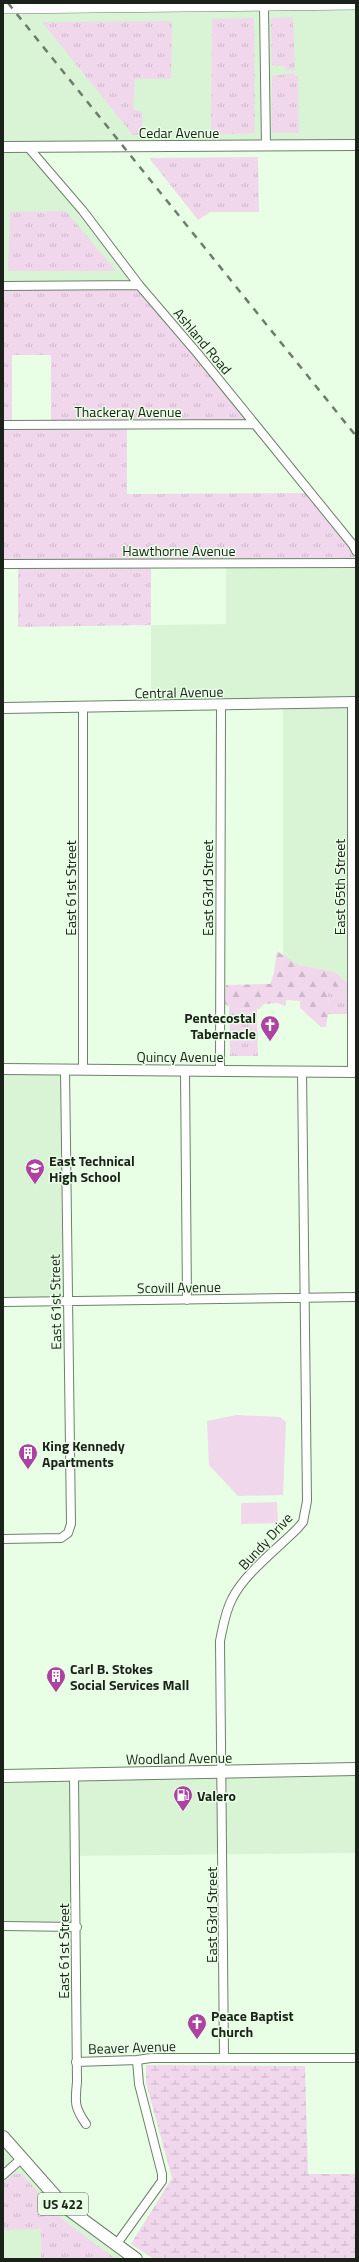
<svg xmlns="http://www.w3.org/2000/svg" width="359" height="2262" font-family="'Titillium Web',sans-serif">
	<defs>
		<pattern id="grass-tufts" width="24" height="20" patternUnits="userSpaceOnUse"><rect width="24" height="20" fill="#f0d7ec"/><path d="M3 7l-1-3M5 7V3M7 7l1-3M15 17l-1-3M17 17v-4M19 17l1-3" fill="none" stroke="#cdb8ca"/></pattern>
		<pattern id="forest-firs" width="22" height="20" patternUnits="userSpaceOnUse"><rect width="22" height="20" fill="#f0d7ec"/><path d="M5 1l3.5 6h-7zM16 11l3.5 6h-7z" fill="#cdb8ca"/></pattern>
		<pattern id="wetland-marsh" width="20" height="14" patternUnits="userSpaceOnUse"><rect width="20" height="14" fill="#f0d7ec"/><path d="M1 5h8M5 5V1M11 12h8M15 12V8" fill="none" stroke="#cdb8ca"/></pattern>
	</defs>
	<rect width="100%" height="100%" fill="#e8ffe6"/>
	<path fill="#d8f4d5" d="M3,3H356V145L29,147L139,285L3,286Z
		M226,563H356V1072L352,992L283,991V704L151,707V625L226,624Z
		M3,1068L65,1070L68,1301L3,1302Z
		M356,1769V1853L76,1856L77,1927L3,1926V1776Z
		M3,2137L64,2206L136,2259H3Z"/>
	<path fill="url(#grass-tufts)" fill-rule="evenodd" d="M293,17L295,70H286L284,66H272L271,18Z
		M254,18L255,133L211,135L212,19Z
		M172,21L171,79H135L133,109L142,112L143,134L133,135L42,22Z
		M295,73V76H298L299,133H272V76Z
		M258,157L259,212H210L198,220L149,158Z
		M66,211L116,271H8L10,212Z
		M139,285L253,424H127V494L311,493L356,551V563L151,564V625L18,627V564H3V286ZM12,355H51V424L12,425Z
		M330,980L339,994L347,983L348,1014H327L330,1002L323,985Z
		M229,1006L232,1008L257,1009L258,1056H230Z
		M14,2174H22L63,2220L116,2259H41V2229L3,2230V2183Z"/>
	<path fill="url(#forest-firs)" d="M277,951L298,965L335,972L347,983L339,994L330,981L323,985L330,1002L326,1027H321L300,1008V1001L286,1000V1006L277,1003L264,1004L259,1009L232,1008L225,1004L226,985L270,984L274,973Z"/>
	<path fill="url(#wetland-marsh)" d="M146,2065L305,2066L308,2174H356V2259H154L131,2244L172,2178L146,2083Z"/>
	<path fill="#f0d7ec" d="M236,1415L280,1417L286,1422L283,1495L238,1496L209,1465L207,1421Z
		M277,1502L278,1523L241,1524V1503Z"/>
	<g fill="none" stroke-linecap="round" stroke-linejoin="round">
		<defs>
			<path id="minor" d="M264,6L266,146
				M28,147L83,211L139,285L198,354L353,545L356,551
				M3,286L139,285
				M3,425L253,424
				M3,564L356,563
				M83,707V1070
				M185,1071L187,1300
				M220,1071L221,706
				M352,1072V702
				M3,1302L356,1297
				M3,1539L61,1538L68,1533L71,1524L65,1070
				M74,1775L77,2082C75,2102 74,2107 86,2124
				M3,1926L77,1927
				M224,2058L220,1641C223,1627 225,1612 232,1599C244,1574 277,1549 297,1529L303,1522L307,1501L302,1071
				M76,2062L137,2060L151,2058H356
				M3,2175L21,2159
				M116,2245L162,2181V2174L139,2084L137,2060"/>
			<path id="tertiary" d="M3,147L356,145
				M3,708L356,702
				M3,1069L356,1072"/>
			<path id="secondary" d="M3,8L356,4"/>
			<path id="primary" d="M3,1776L356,1769
				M3,2137L64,2206L136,2259"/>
		</defs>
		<use href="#minor" stroke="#6d816b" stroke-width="10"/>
		<use href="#tertiary" stroke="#6d816b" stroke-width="12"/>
		<use href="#secondary" stroke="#6d816b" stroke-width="12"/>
		<use href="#primary" stroke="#6d816b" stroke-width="14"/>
		<use href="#minor" stroke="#fff" stroke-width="8"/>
		<use href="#tertiary" stroke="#fff" stroke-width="10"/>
		<use href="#secondary" stroke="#fff" stroke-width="11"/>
		<use href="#primary" stroke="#fff" stroke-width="12"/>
		<path stroke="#6e7c6c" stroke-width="2.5" stroke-dasharray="7 7" stroke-linecap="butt" d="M8,3L356,436"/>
	</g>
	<defs>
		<symbol id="church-pin" viewBox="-11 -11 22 30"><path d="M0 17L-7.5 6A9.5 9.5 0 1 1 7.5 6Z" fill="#ad42a3" stroke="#e8ffe6"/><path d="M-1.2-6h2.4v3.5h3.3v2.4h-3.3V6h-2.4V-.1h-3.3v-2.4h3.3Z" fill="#fff"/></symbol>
		<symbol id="university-pin" viewBox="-11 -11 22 30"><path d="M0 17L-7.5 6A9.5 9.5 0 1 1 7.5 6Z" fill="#ad42a3" stroke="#e8ffe6"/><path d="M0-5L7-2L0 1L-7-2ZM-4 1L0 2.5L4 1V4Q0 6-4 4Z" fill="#fff"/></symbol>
		<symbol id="building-pin" viewBox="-11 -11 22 30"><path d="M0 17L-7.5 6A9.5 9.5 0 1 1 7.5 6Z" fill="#ad42a3" stroke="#e8ffe6"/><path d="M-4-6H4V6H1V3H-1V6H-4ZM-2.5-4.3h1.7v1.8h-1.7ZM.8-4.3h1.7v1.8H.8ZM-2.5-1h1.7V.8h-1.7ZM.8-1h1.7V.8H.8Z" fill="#fff"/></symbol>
		<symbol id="fuel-pin" viewBox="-11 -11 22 30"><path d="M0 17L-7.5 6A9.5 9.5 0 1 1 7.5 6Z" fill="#ad42a3" stroke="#e8ffe6"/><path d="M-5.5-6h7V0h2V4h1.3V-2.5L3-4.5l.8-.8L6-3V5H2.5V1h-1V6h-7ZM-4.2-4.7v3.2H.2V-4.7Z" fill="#fff"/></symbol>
	</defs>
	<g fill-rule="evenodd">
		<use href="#church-pin" x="259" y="1014" width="22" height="30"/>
		<use href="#university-pin" x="24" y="1157" width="22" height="30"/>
		<use href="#building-pin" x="17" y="1442" width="22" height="30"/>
		<use href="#building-pin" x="45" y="1665" width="22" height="30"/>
		<use href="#fuel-pin" x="172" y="1784" width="22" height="30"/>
		<use href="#church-pin" x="186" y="2012" width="22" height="30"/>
	</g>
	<g text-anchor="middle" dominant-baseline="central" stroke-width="3" stroke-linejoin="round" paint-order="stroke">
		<rect fill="#e8ffe6" stroke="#586456" stroke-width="1" x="38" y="2193" width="50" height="22" rx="3"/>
		<g font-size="13" font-weight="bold" fill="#1a2219">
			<text x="63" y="2204">US 422</text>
		</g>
		<g font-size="14" fill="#1a2219" stroke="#e8ffe6">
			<text x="179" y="132">Cedar Avenue</text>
			<text transform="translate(203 341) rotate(50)">Ashland Road</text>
			<text x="128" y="411">Thackeray Avenue</text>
			<text x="179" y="550">Hawthorne Avenue</text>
			<text transform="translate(179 692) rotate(-1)">Central Avenue</text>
			<text transform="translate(339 887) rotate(-90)">East 65th Street</text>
			<text transform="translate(70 888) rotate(-90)">East 61st Street</text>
			<text transform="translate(207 888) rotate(-90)">East 63rd Street</text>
			<text x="180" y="1056">Quincy Avenue</text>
			<text transform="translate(179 1287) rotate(-1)">Scovill Avenue</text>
			<text transform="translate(55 1302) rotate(-91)">East 61st Street</text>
			<text transform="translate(265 1541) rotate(-47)">Bundy Drive</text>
			<text transform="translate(179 1758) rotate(-1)">Woodland Avenue</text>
			<text transform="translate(211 1915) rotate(-90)">East 63rd Street</text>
			<text transform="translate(63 1951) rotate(-90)">East 61st Street</text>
			<text transform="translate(132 2047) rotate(-2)">Beaver Avenue</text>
		</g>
		<g font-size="14" font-weight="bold" fill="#1a2219" stroke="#e8ffe6" text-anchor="start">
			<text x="256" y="1017" text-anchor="end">Pentecostal<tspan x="256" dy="16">Tabernacle</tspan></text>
			<text x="49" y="1160">East Technical<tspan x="49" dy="16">High School</tspan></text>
			<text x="42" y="1445">King Kennedy<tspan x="42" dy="16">Apartments</tspan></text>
			<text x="70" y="1668">Carl B. Stokes<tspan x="70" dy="16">Social Services Mall</tspan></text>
			<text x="197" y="1795">Valero</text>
			<text x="211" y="2015">Peace Baptist<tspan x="211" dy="16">Church</tspan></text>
		</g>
	</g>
	<rect width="359" height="2262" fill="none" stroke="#1a2219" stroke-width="8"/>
</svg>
